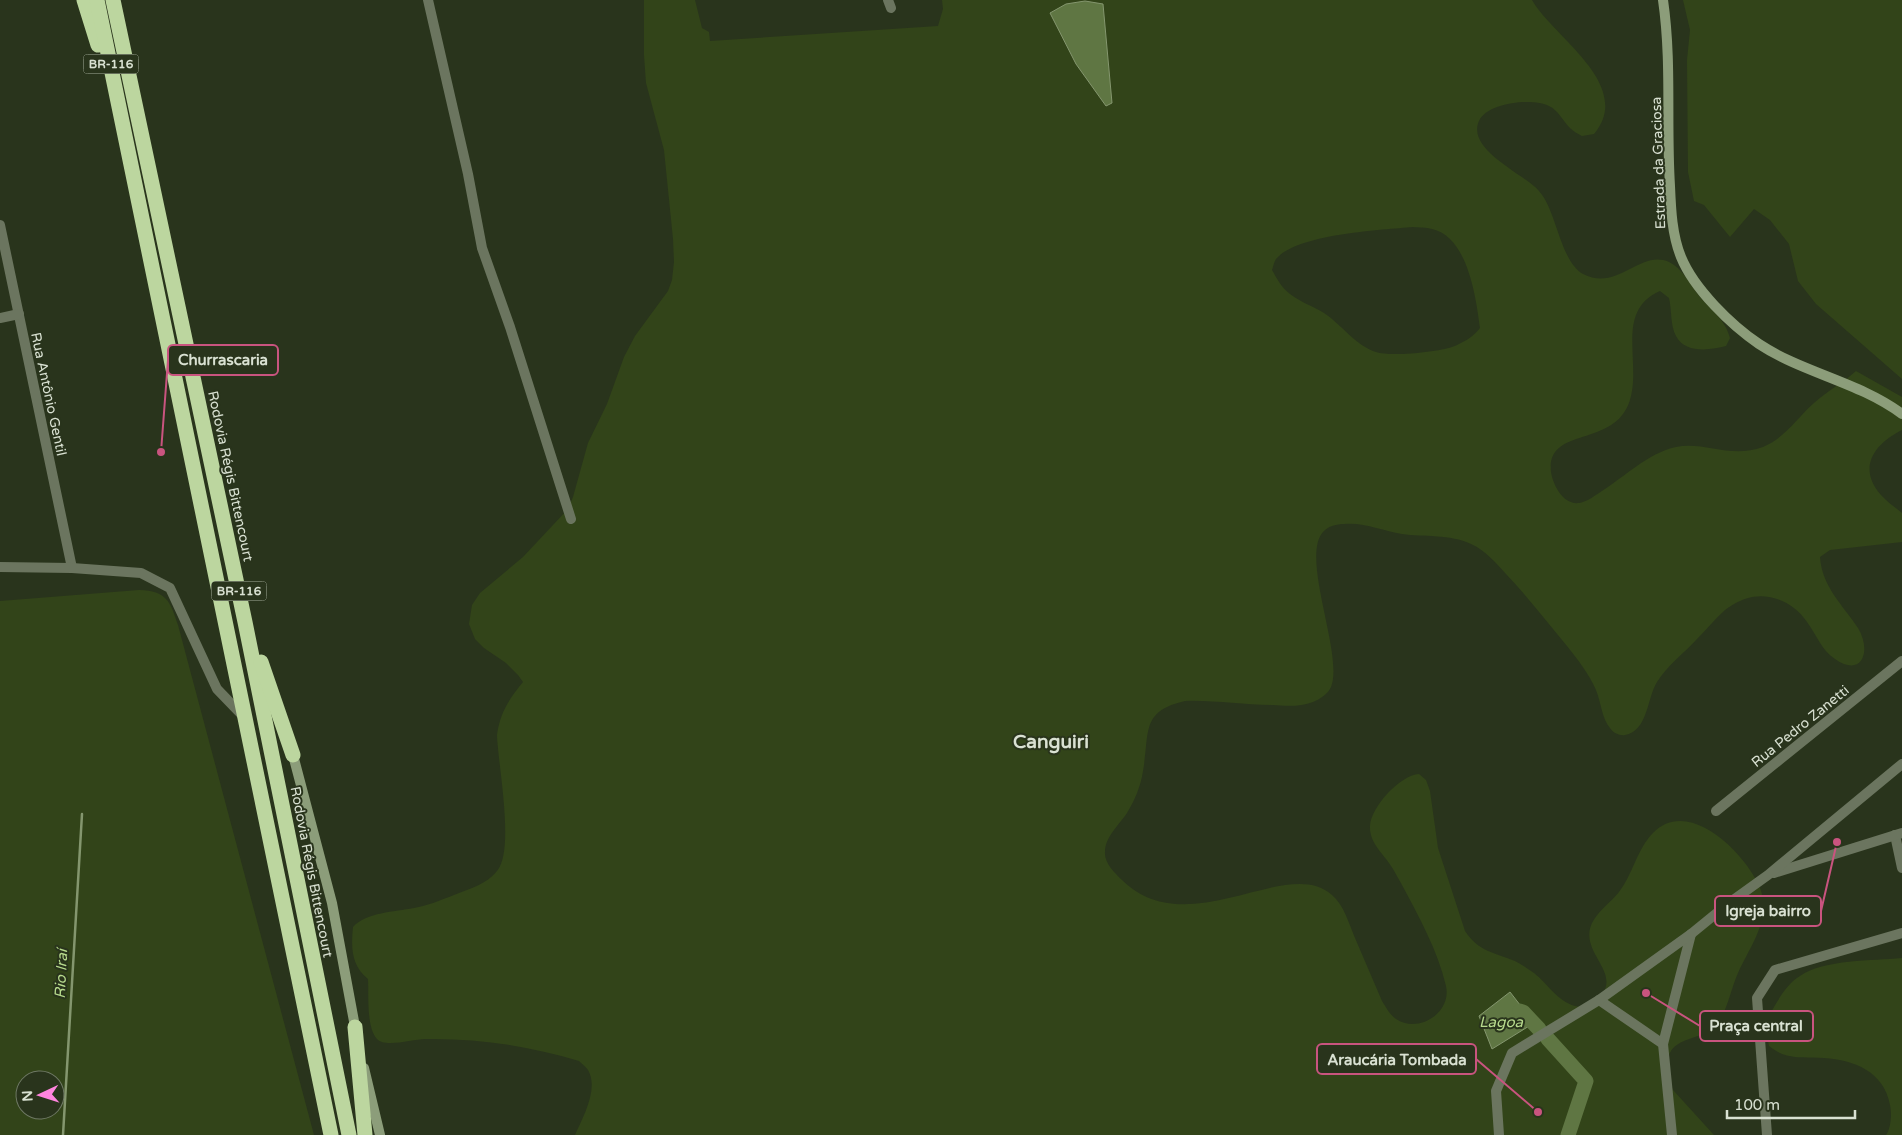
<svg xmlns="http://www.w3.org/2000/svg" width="1902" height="1135" font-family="'Varela Round',sans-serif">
<rect width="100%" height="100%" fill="#29341c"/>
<g fill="#324419" fill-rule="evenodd">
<path d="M644 0H695L702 28 709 32 710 41 938 26 943 9 942 0H1532C1553 37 1635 85 1594 134L1582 136C1578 134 1573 131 1570 128 1563 121 1558 110 1549 106 1533 98 1488 102 1479 121 1466 150 1525 174 1539 191 1557 211 1560 261 1583 274 1618 292 1640 249 1669 262 1682 268 1691 285 1699 296 1711 310 1725 319 1730 338L1726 346C1711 350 1685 354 1676 336 1670 325 1672 310 1669 298L1660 291C1616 310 1640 359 1631 396 1619 450 1546 424 1551 472 1553 485 1563 505 1579 503 1586 502 1593 497 1599 493 1623 478 1648 453 1676 447 1704 441 1730 459 1763 447 1785 438 1797 418 1814 403 1827 391 1843 383 1856 371L1902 397V430C1874 444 1857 468 1881 495 1887 502 1895 507 1902 513V542L1830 550 1820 557C1822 587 1843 605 1858 628 1872 651 1862 678 1835 659 1822 651 1816 634 1807 622 1795 604 1773 593 1752 597 1742 599 1733 604 1725 610 1715 619 1706 630 1697 639 1684 653 1667 666 1657 682 1647 698 1648 731 1625 735 1620 736 1613 733 1610 728 1602 719 1601 702 1596 690 1589 674 1578 660 1567 646 1547 622 1528 597 1506 574 1496 563 1485 550 1471 544 1450 534 1424 537 1402 534 1383 531 1364 522 1344 524 1337 524 1328 526 1323 532 1300 558 1344 655 1331 687 1328 694 1320 699 1313 702 1301 707 1285 706 1273 705 1243 705 1214 700 1185 701 1140 711 1150 733 1143 771 1141 785 1135 800 1127 813 1119 825 1105 837 1105 852 1104 863 1115 873 1122 880 1188 945 1287 854 1332 895 1344 905 1349 924 1355 938 1364 959 1373 980 1382 1001 1386 1007 1389 1014 1396 1019 1418 1034 1452 1013 1446 986 1438 951 1419 917 1402 885 1399 880 1396 874 1393 869 1385 855 1369 844 1370 826 1371 807 1400 775 1419 774L1426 780 1430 791 1438 848 1465 931C1479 952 1493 952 1515 961 1521 964 1528 969 1534 973 1548 984 1557 1001 1575 1006 1585 1009 1598 1003 1603 993 1618 970 1579 951 1592 923 1598 911 1611 902 1619 892 1633 874 1637 849 1653 833 1689 796 1746 854 1760 888 1772 919 1750 946 1738 973 1731 989 1728 1007 1719 1022 1706 1043 1667 1033 1668 1065 1669 1074 1669 1081 1673 1090L1714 1135H575C583 1117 599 1089 588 1070 586 1067 582 1064 579 1061 529 1046 477 1038 425 1039 413 1039 385 1048 377 1039 366 1027 369 995 368 979 351 965 351 947 353 927 367 912 394 912 414 908 427 906 441 900 454 895 469 889 487 884 497 871 515 850 498 765 497 735 500 713 509 699 523 682L518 675 506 663 484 648 475 639 469 624 472 605 480 593 523 557 568 509 573 497 588 443 607 404 624 357 635 336 668 291 672 280 674 262 673 239 664 150 646 83 644 55ZM1413 227C1419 228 1426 227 1432 229 1468 237 1476 298 1480 328 1473 337 1463 343 1452 347 1438 352 1390 357 1376 352 1356 346 1341 324 1324 313 1313 306 1300 302 1290 294 1282 288 1277 279 1272 270 1273 267 1274 262 1276 259 1297 234 1380 230 1413 227Z"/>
<path d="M1683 0H1902V379L1816 304 1798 281 1789 244 1770 220 1754 209 1730 237 1704 205 1694 201 1688 172 1687 60 1690 30Z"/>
<path d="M139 590C167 591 170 601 178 625L314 1135H0V601ZM25 1080H55V1110H25Z"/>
<path d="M1902 958V1135H1886C1891 1128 1892 1114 1890 1105 1884 1072 1855 1060 1824 1058 1810 1057 1795 1059 1782 1054 1777 1052 1773 1049 1769 1046 1765 1028 1767 1018 1777 1002 1783 992 1790 982 1800 976 1824 959 1873 961 1902 958Z"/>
</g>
<g fill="#5f7643" stroke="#84966e">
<path d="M1085 1 1103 4 1112 103 1106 106 1076 64 1050 13 1066 4Z"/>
<path d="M1510 992 1534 1023 1492 1049 1479 1016Z"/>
</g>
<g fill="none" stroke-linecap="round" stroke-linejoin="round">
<path stroke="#84966e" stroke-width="2.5" d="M63 1135 82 814"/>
<g stroke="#5f7643" stroke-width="15">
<path d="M1520 1011 1523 1012 1539 1029"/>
<path d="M1548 1039 1586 1081 1568 1135"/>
</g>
<g stroke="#6b755f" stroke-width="10">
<path d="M428 0 468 174 482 248 510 327 571 519"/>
<path d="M888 0 891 8"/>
<path d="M0 225 72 568"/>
<path d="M0 318 19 314"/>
<path d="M0 567 72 568 141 573 170 588 217 689 244 717"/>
<path d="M1716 811 1902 661"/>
<path d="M1895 835 1902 868"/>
<path d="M1774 873 1902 833"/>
<path d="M1599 1000 1663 1044 1672 1135"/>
<path d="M1663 1044 1691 934"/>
<path d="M1499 1135 1496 1091 1512 1053 1599 1000 1691 934 1729 903 1768 875 1902 764"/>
<path d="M1767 1135 1757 998 1775 970 1902 933"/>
</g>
<g stroke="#8c9d7a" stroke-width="10">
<path d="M1663 0C1672 62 1666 124 1670 186 1671 210 1672 235 1681 257 1694 289 1731 325 1759 344 1803 373 1859 382 1902 414"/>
<path d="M293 755 332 903 356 1032"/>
<path d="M364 1068 380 1135"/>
</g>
<g stroke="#bcd69f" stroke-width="15">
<path d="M84 0 98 45"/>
<path d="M97 0 331 1135"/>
<path d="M113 0 245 622 349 1135"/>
<path d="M261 662 293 755"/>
<path d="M355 1027 365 1135"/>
</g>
</g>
<g text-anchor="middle" stroke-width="4" stroke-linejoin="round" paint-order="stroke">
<g fill="#29341c" stroke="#a4ad9b" stroke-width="1">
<rect x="83.5" y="54.5" width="55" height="19" rx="4"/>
<rect x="211.5" y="581.5" width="55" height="19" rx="4"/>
</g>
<g font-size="12" font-weight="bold" fill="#d9e1d2">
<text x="111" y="68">BR-116</text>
<text x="239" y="595">BR-116</text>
</g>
<g font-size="14" fill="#d9e1d2" stroke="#29341c">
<text transform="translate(1658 163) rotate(-92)" y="5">Estrada da Graciosa</text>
<text transform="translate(49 394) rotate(78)" y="5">Rua Antônio Gentil</text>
<text transform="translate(231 476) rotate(78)" y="5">Rodovia Régis Bittencourt</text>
<text transform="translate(1800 726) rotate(-39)" y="5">Rua Pedro Zanetti</text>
<text transform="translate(312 872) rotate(79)" y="5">Rodovia Régis Bittencourt</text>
</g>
<g font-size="15" font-style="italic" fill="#b7da8d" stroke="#29341c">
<text transform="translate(61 974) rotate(-87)" y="5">Rio Iraí</text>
<text x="1501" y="1027">Lagoa</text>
</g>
<g font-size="19" font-weight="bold" fill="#d9e1d2" stroke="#29341c">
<text x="1051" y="748">Canguiri</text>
</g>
</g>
<path fill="none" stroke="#c9547f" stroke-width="2" d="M161 452L168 360M1837 842L1821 911M1646 993L1700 1026M1538 1112L1476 1059"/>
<g fill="#c9547f" stroke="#29341c" stroke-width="2">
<circle cx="161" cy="452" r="5"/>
<circle cx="1837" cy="842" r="5"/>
<circle cx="1646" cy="993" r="5"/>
<circle cx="1538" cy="1112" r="5"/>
</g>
<g fill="#29341c" stroke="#c9547f" stroke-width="2">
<rect x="168" y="345" width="110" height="30" rx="5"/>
<rect x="1715" y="896" width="106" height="30" rx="5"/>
<rect x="1700" y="1011" width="113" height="30" rx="5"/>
<rect x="1317" y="1044" width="159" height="30" rx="5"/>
</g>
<g font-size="15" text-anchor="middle" font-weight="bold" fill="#d9e1d2">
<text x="223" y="365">Churrascaria</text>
<text x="1768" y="916">Igreja bairro</text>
<text x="1756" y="1031">Praça central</text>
<text x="1397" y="1065">Araucária Tombada</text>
</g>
<g transform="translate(40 1095) rotate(266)"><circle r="24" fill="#29341c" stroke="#6f7965"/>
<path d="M0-4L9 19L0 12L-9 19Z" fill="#ff85de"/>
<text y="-8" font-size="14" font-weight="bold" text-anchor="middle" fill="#d9e1d2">N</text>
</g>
<path d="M1727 1110v8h128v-8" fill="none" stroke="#d9e1d2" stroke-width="2.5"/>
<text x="1734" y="1110" font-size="15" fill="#d9e1d2" stroke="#29341c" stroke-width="4" paint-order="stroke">100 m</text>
</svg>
